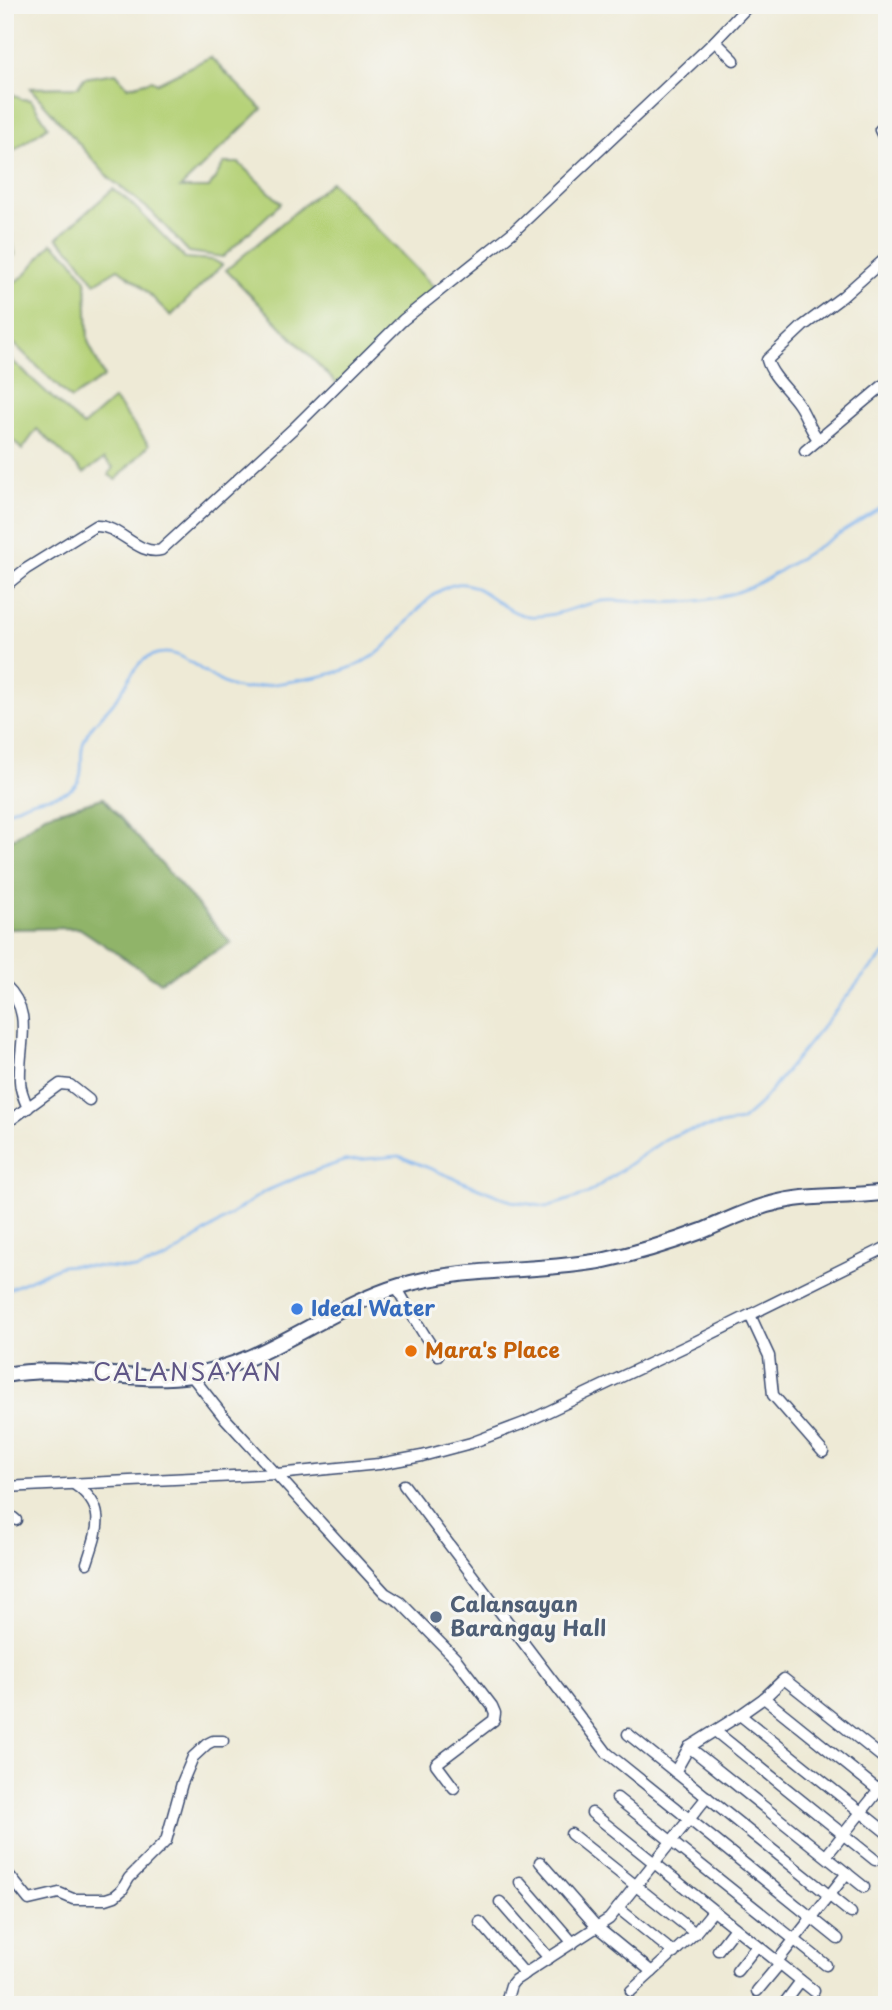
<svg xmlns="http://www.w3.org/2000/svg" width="892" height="2010" font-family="'Playpen Sans',sans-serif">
<rect width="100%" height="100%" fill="#f6f6f2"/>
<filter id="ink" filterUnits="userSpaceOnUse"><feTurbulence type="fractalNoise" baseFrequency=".0143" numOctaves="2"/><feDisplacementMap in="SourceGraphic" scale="14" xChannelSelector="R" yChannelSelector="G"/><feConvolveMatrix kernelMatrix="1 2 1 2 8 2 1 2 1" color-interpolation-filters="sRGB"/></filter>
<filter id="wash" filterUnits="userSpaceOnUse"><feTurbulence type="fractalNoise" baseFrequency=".00686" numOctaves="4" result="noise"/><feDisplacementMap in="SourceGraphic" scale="28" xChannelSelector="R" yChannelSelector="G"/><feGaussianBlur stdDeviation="1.57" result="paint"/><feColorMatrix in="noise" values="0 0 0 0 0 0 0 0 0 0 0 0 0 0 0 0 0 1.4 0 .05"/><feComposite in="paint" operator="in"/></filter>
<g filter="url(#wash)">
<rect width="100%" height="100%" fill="#eeead6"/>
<g fill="#b6d279" stroke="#68806c" stroke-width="2">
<path d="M210 57 262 109 180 188H209L224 163H239L281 203 223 257 189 252 152 212 109 178 30 88 78 87 84 78 116 73 128 87 152 80 157 83Z"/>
<path d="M5 89 21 99 31 100 48 126 5 157Z"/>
<path d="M331 182 437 290 341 388 226 270Z"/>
<path d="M113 189 130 202 185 258 213 260 222 265 171 316 140 285 118 269 95 283 74 254 57 238Z"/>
<path d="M5 195 15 255 5 261Z"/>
<path d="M52 243 71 259 86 280 88 341 104 377 71 399 5 335V288L24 276Z"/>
<path d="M5 354 83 426 114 399 149 445 116 480 109 475 113 467 104 459 84 473 37 429 22 450 5 431Z"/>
</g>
<path fill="#90b469" stroke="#567264" stroke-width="2" d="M103 798 231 943 160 982 79 928 5 929V837L13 839 45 815Z"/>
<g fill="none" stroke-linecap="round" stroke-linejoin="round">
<g stroke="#80b4ee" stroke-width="2.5">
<path d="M5 813C13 809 21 805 29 802 42 797 65 797 75 786 86 775 78 755 84 741 90 724 106 713 116 699 125 688 130 674 140 663 146 657 156 653 164 653 188 651 214 688 245 689 287 680 342 680 378 653 402 635 425 589 457 584 483 581 503 614 529 616 555 618 578 605 602 601 616 599 631 602 645 602 688 604 725 601 763 581L887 504"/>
<path d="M5 1291 61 1266 75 1265 136 1269 166 1259 264 1192 303 1175 344 1161 399 1156 511 1201 547 1207 587 1194 667 1138 683 1132 741 1121 758 1106 865 974 887 952"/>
</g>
</g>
</g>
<g filter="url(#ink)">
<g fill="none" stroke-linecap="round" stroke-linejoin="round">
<g stroke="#3b4b70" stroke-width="13">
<g id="minor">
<path d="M715 41 734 60"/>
<path d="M887 124 880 130 887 144"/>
<path d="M818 439C809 428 807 417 799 405 790 391 772 377 767 360L803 326 842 297 887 257"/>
<path d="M805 451 887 382"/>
<path d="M5 586 26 569 95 526C119 524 137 556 161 550L294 428 403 320 513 232 711 45 749 5"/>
<path d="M5 985C35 1013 18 1045 20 1081 20 1090 24 1099 28 1108"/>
<path d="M5 1124 60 1084 70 1085 89 1100"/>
<path d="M396 1287C410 1310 422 1334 438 1355"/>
<path d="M750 1315 769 1356 773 1395 823 1452"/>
<path d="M191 1375 224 1417 385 1593 400 1602 456 1659 492 1706 495 1713 494 1720 436 1764 454 1788"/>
<path d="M74 1484C108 1507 98 1529 87 1563"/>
<path d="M404 1485 607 1753 838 1939"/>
<path d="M5 1487 277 1474 379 1464 422 1456 471 1443 524 1423 699 1340 887 1247"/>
<path d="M5 1511 16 1520"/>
<path d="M764 1698 887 1797"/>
<path d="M740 1715 887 1833"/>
<path d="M715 1731 875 1860"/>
<path d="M628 1734 851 1913"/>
<path d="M689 1747 864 1887"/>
<path d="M675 1772 689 1747 740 1715 764 1698 784 1679 887 1761"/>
<path d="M617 1798 826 1965"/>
<path d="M592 1813 814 1991"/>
<path d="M571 1834 695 1933"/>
<path d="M826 1856 887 1780"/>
<path d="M540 1862 597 1927 652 1972"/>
<path d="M5 1870 29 1900 59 1893 73 1899H106L115 1896 122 1890 129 1878 166 1841 182 1783 193 1757 207 1744 213 1741H223"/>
<path d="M520 1882 573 1943"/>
<path d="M500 1902 549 1958"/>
<path d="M618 1908 674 1953"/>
<path d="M480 1922 525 1974"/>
<path d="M718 1950 735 1928"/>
<path d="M737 1971 757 1946"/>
<path d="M631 1991 695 1933 713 1911"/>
<path d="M757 1991 777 1967 779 1959 847 1873"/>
<path d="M505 2005 511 1985 515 1980 609 1919 707 1797"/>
<path d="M783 2005 801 1981"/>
</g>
</g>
<g stroke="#3b4b70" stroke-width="18">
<path id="highway" d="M5 1375C67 1363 129 1384 191 1375 263 1365 329 1307 400 1286 466 1266 538 1273 605 1260 638 1253 670 1243 702 1231 724 1222 747 1210 771 1204 808 1193 849 1198 887 1192"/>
</g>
<use href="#minor" stroke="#fff" stroke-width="10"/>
<use href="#highway" stroke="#fff" stroke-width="14"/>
</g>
</g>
<circle fill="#3f7fe0" stroke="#f6f6f2" stroke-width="2.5" cx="297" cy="1309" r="7"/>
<circle fill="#e8710a" stroke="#f6f6f2" stroke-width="2.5" cx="411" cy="1351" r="7"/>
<circle fill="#5c6f8a" stroke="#f6f6f2" stroke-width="2.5" cx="436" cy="1617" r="7"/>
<g text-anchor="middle" stroke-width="6" stroke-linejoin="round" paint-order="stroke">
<g font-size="21" font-weight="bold" fill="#366cbe" stroke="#f6f6f2" text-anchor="start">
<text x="311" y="1316">Ideal Water</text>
</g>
<g font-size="21" font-weight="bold" fill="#c56008" stroke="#f6f6f2" text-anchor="start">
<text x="425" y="1358">Mara's Place</text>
</g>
<g font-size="21" font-weight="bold" fill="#4e5e75" stroke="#f6f6f2" text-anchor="start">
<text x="450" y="1612">Calansayan<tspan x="450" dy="24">Barangay Hall</tspan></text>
</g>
<g font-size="24" letter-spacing="2" fill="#5f5686" stroke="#f6f6f2">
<text x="188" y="1381">CALANSAYAN</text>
</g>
</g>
<rect width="892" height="2010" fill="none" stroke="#f6f6f2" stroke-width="28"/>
</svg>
